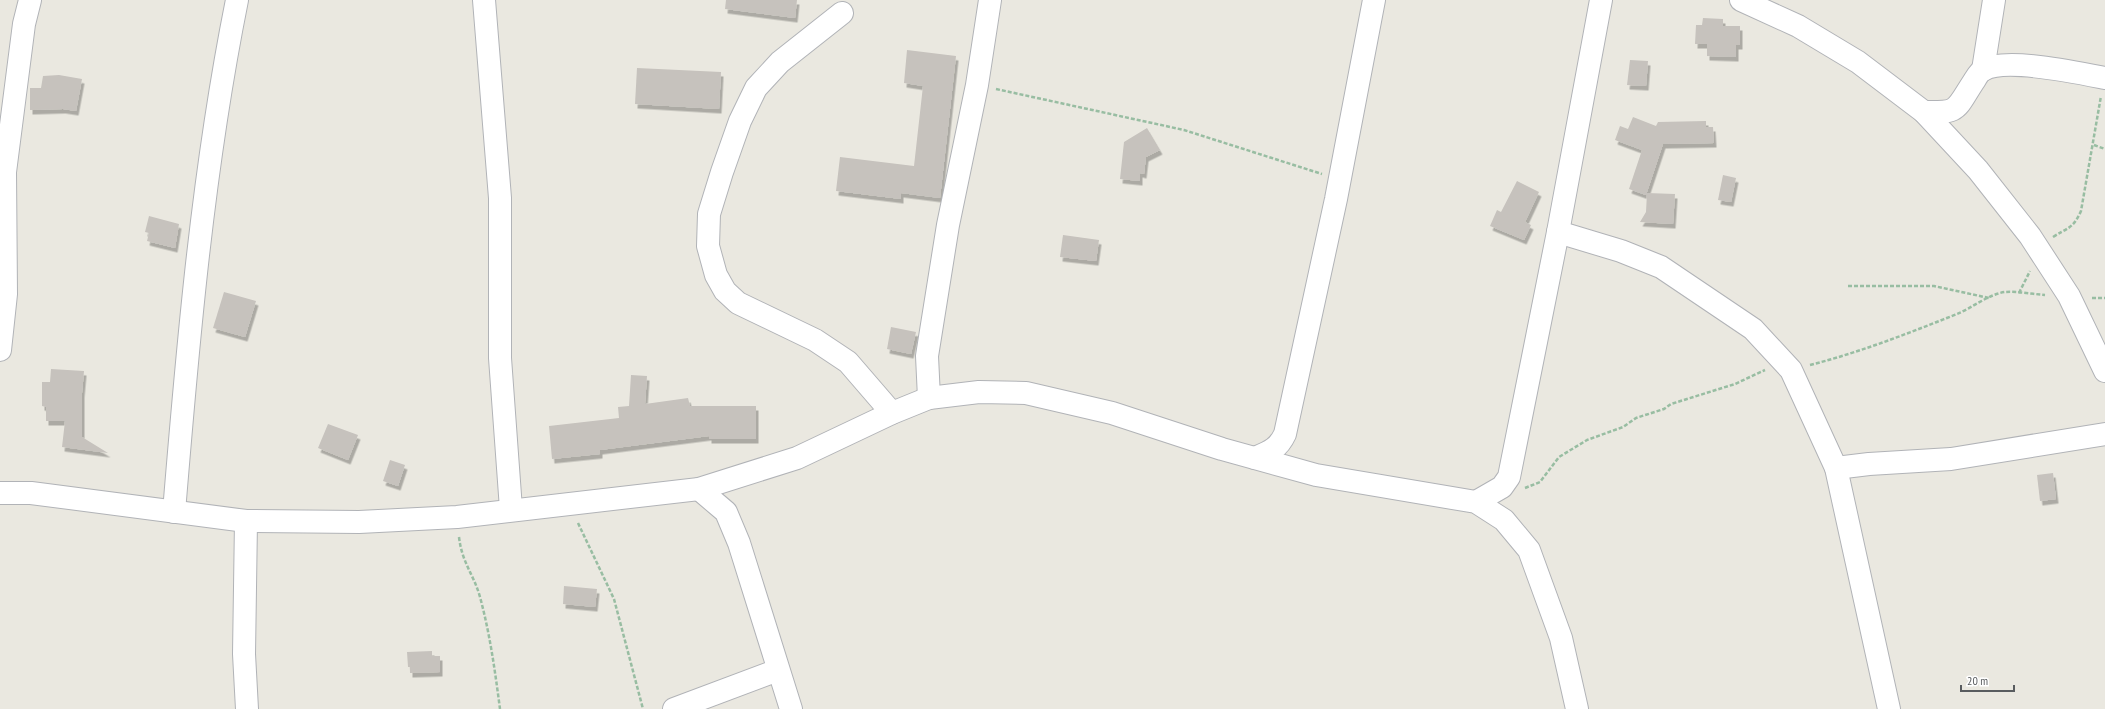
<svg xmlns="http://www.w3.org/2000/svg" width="2105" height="709" font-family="'PT Sans Narrow',sans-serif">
<defs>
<filter id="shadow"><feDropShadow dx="2.5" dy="4.5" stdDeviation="0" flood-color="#0004"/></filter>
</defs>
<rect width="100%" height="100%" fill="#eae8e0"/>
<g fill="#c6c2bd" filter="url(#shadow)">
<path d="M726 0H797L795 18 725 9Z"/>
<path d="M1703 18 1723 19V26H1740V45H1736V57L1707 56V44H1695L1696 25H1702Z"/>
<path d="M907 50 956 56 940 198 901 193V199L836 191 840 157 914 166 923 86 904 83Z"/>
<path d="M1630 60 1648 61 1646 86 1627 85Z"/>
<path d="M637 68 721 72 719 109 635 104Z"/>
<path d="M59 75 82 79 76 111 63 109 30 110V88H41L43 76Z"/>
<path d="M1633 117 1656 126 1658 122 1706 121V127H1713L1714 143 1663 144 1646 195 1629 189 1642 150 1615 140 1620 126 1628 129Z"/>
<path d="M1147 128 1160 150 1146 157 1144 174 1140 173V181L1120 179 1124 142Z"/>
<path d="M1723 175 1736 178 1731 202 1718 200Z"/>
<path d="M1517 181 1539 192 1525 222 1531 225 1524 240 1490 226 1497 210 1501 212Z"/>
<path d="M1647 193 1675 194 1673 224 1640 222 1646 212Z"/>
<path d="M149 216 179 224 175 248 147 241 149 233 145 232Z"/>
<path d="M1063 235 1099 240 1096 261 1060 257Z"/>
<path d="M224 292 256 301 245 337 213 328Z"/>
<path d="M891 327 916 332 911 354 887 349Z"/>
<path d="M51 369 84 371 82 393V437L108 453 62 447 65 421H46V407L42 406V382H50Z"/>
<path d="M631 375 647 376 645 404 688 398 690 406H756V439H709V436L600 450V454L552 459 549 426 619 418 618 407 629 406Z"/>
<path d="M328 424 358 435 348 460 318 448Z"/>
<path d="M390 460 405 465 398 486 383 481Z"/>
<path d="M2053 473 2056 499 2040 501 2037 475Z"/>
<path d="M564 586 597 589 595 607 563 604Z"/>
<path d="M432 651V656H440V672L410 673V667H408L407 652Z"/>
</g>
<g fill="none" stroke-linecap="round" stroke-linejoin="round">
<g stroke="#b1b3b7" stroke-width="24">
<g id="minor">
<path d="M484 0 500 198V358L511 509"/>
<path d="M1741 0 1798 26 1858 62 1924 112 1978 170 2030 236 2069 296 2105 371"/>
<path d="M842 13 780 62 756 88 740 121 722 172 709 214 708 246 716 275 725 291 738 303 815 340 848 362 892 413"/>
<path d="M1983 70 1994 0"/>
<path d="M1924 112C1960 113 1955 110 1974 81 1976 78 1979 72 1983 70 2005 57 2080 73 2105 78"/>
<path d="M1558 232 1621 251 1661 267 1753 329 1791 370 1836 468 1889 709"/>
<path d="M0 350 6 294 5 172 24 24 30 0"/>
<path d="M929 398 927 356 948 225 977 85 990 0"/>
<path d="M1255 458C1269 452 1278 449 1285 434L1336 199 1374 0"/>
<path d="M1836 468 1869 464 1951 459 2105 434"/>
<path d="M699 489 726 512 739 543 791 709"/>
<path d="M0 493H31L246 521 359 522 457 517 699 489 797 458 892 413 929 398 979 392 1026 393 1112 413 1222 449 1316 475 1476 502 1504 520 1529 550 1561 638 1577 709"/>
<path d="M1476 502 1502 487 1509 477 1558 232 1601 0"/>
<path d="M174 512C188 341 203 169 237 0"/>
<path d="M246 521 244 654 247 709"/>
<path d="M674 709 778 670"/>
</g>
</g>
<g stroke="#98bda2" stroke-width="2.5" stroke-dasharray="4 2" stroke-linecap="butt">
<path d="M996 89 1184 130 1322 174"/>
<path d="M2094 145 2105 149"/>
<path d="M2053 237C2067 228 2073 229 2081 211L2101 96"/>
<path d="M1848 286H1934L1989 298"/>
<path d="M2019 293 2030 271"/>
<path d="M2092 298H2105"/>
<path d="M1810 365C1861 352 1909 333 1957 314 1972 308 1989 294 2005 292 2017 291 2032 294 2045 295"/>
<path d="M1525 488 1540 482 1559 457 1587 440 1623 427 1636 418 1664 409 1671 404 1735 384 1765 370"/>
<path d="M578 523 614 599 643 709"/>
<path d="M459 537C462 563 474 575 480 597 490 634 495 671 500 709"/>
</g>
<use href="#minor" stroke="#fff" stroke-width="22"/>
</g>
<path d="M1961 685v6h53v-6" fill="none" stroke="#595c5f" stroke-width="2"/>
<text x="1967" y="685" font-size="12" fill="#595c5f" stroke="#ffffff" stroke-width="3" paint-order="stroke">20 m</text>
</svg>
